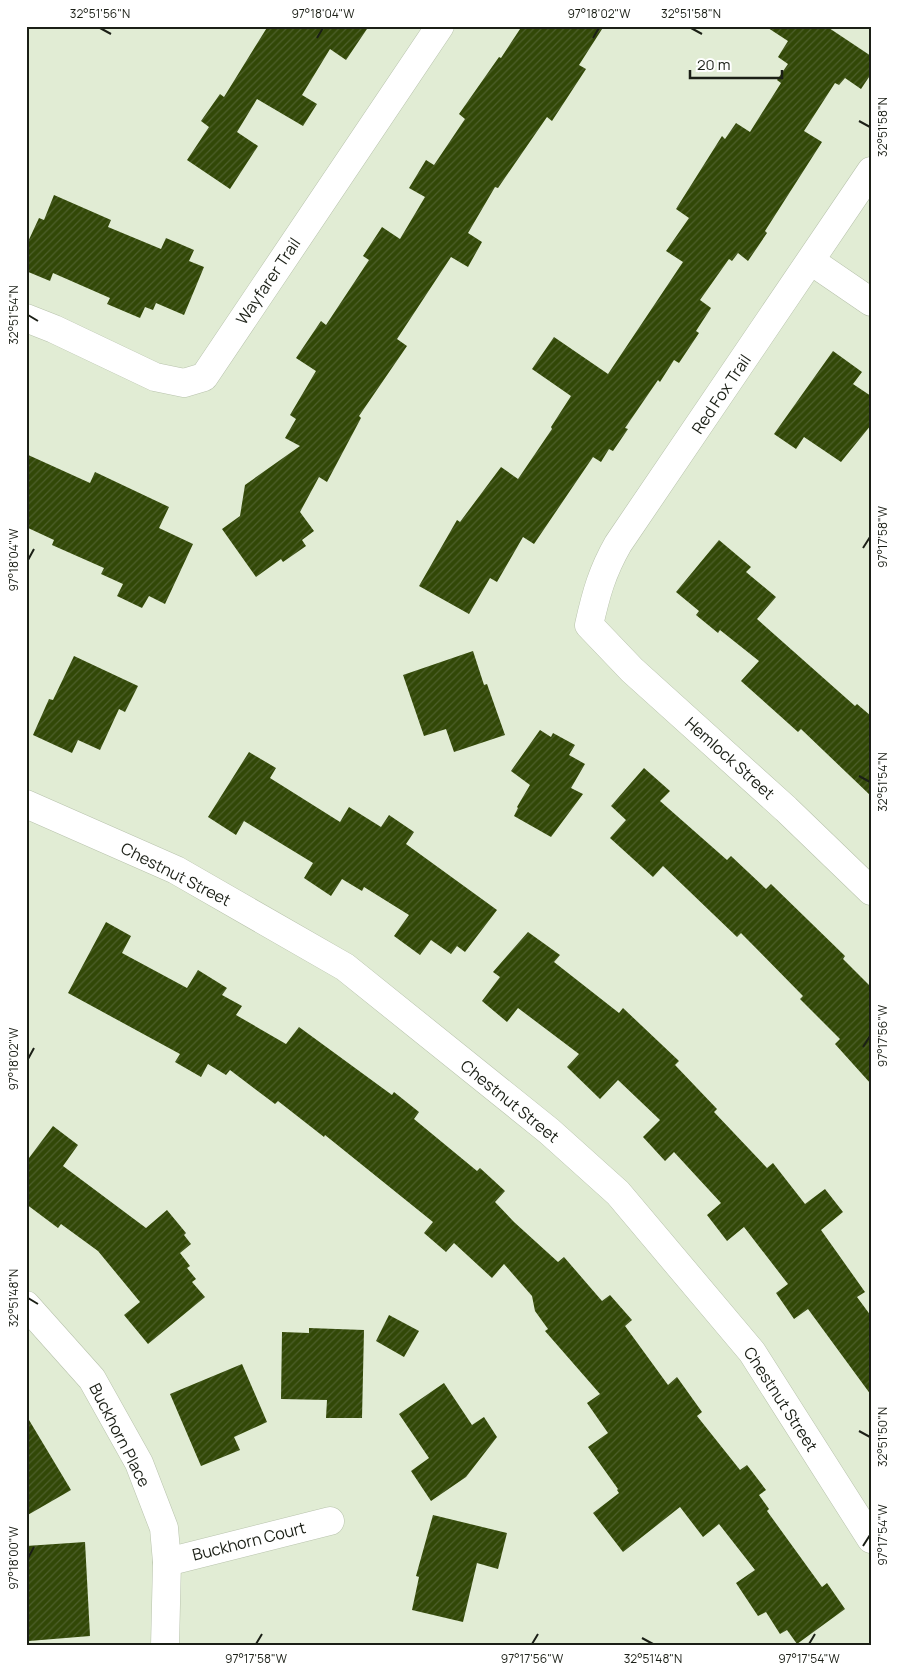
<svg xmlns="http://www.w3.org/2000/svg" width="897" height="1672" font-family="Manrope,sans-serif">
<defs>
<pattern id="building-hatch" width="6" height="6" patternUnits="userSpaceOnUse" patternTransform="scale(1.25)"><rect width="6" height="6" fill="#324807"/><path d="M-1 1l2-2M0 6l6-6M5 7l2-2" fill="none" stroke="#4d5f2b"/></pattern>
</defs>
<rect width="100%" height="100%" fill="#e1ecd4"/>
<g fill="url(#building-hatch)">
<path d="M268 26H369L346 60 330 49 302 95 317 104 303 126 257 99 237 132 258 146 230 189 187 160 209 127 201 121 220 94 224 97Z"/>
<path d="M522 26H604L579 65 586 69 552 121 547 117 498 188 495 187 468 233 482 242 468 267 451 257 397 339 407 346 359 416 361 418 327 482 319 477 300 512 314 531 302 540 306 546 283 562 281 559 256 577 222 529 240 516 245 485 300 446 285 438 296 419 290 415 316 371 296 358 321 321 326 325 369 260 363 256 382 227 400 239 425 197 409 188 426 160 434 165 465 119 459 114 499 57 501 58Z"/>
<path d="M765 26H826L871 56V74L861 89 845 78 839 85 835 83 804 131 822 142 765 231 767 233 748 261 738 253 732 261 729 259 700 300 711 308 696 331 699 333 679 363 674 360 660 382 658 380 625 428 628 429 613 451 609 449 601 462 593 457 534 544 523 537 497 582 490 578 469 614 419 586 457 520 460 522 501 467 518 479 552 429 551 427 571 396 532 369 554 337 608 374 683 262 666 251 689 218 676 209 722 136 725 139 736 123 750 132 781 83 777 80 788 64 778 57 788 41Z"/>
<path d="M54 195 111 220 108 227 161 249 166 238 194 250 189 261 204 267 184 315 156 303 153 310 145 307 140 318 107 304 110 298 53 273 50 281 26 271V246L39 218 44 220Z"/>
<path d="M833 351 862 372 853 384 871 396V425L841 462 804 437 796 449 774 434Z"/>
<path d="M26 454 90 483 95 472 169 507 159 528 193 544 165 604 149 596 142 608 117 596 123 584 101 574 104 568 52 545 54 540 26 527Z"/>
<path d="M719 540 751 567 746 572 776 597 757 619 855 706 857 704 871 716V796L801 729 798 732 741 681 759 661 720 630 718 633 696 615 699 611 676 592Z"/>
<path d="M473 651 484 685 487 684 505 735 454 752 446 729 424 736 403 675Z"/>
<path d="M74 656 138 686 125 712 119 709 100 750 78 740 72 753 33 735 49 699 53 700Z"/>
<path d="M540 730 551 737 553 733 575 745 569 755 585 764 571 788 583 794 551 837 514 816 518 808 517 807 530 785 511 771Z"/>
<path d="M249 752 276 768 270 778 340 822 349 807 381 827 389 815 414 832 406 844 497 910 465 952 457 946 451 954 431 940 420 955 394 936 409 915 364 887 362 891 342 879 331 896 304 878 313 863 244 821 236 835 208 817Z"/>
<path d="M644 768 670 791 660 801 727 860 731 856 766 889 771 884 845 956 843 959 871 987V1084L835 1044 840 1039 800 999 803 996 741 933 737 937 663 866 653 877 610 838 626 820 611 806Z"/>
<path d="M106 922 131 936 122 953 187 988 198 970 227 988 222 995 242 1006 236 1015 286 1044 299 1027 392 1095 394 1092 419 1112 414 1119 477 1171 480 1168 505 1191 495 1202 514 1222 558 1262 564 1257 602 1301 610 1295 632 1320 625 1326 668 1385 677 1377 702 1412 697 1416 740 1470 747 1465 766 1490 759 1495 769 1509 767 1511 822 1587 827 1583 845 1609 797 1644 787 1630 780 1634 766 1612 758 1616 736 1583 755 1570 719 1524 703 1537 680 1507 623 1552 593 1513 619 1493 617 1490 618 1489 588 1447 608 1433 587 1403 600 1394 545 1331 548 1329 535 1311 532 1296 504 1264 492 1278 454 1243 446 1252 424 1233 433 1222 325 1135 324 1137 278 1101 275 1104 230 1070 226 1075 208 1064 201 1077 175 1062 180 1054 68 993Z"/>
<path d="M528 932 560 955 554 962 619 1013 623 1008 679 1061 675 1065 717 1109 714 1112 767 1168 773 1163 805 1204 825 1189 843 1212 821 1230 865 1292 857 1297 871 1316V1395L808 1309 794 1319 776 1293 788 1284 744 1227 727 1241 707 1215 721 1203 674 1152 665 1161 643 1137 660 1120 618 1080 600 1099 567 1067 579 1054 518 1008 507 1022 482 1001 500 977 493 972Z"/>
<path d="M53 1126 78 1145 63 1166 146 1228 167 1210 186 1233 184 1235 191 1244 180 1253 190 1266 187 1268 196 1279 192 1282 205 1297 148 1344 124 1315 140 1302 98 1251 61 1224 58 1228 26 1204V1162Z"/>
<path d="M389 1315 419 1331 404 1357 376 1341Z"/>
<path d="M309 1328 364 1330 362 1418H326L327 1400 281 1399 282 1332 309 1333Z"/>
<path d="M242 1364 267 1422 234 1437 240 1450 201 1466 170 1394Z"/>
<path d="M444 1383 472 1425 484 1417 497 1437 466 1477 431 1501 411 1471 429 1458 399 1414Z"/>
<path d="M26 1415 71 1490 26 1516Z"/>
<path d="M433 1515 507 1533 498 1569 477 1563 463 1622 412 1610 419 1577 416 1576Z"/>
<path d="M85 1542 90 1636 29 1641 26 1607V1546Z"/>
</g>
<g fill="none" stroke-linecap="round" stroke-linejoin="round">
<g stroke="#b8c3ac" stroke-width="29">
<g id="street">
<path d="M871 171 618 544C602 572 596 594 589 625L632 670 786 809 871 891"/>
<path d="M811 261 871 302"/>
<path d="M26 318 54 329 155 377 184 383 204 377 440 26"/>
<path d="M26 804 176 870 345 967 549 1131 618 1193 752 1352 871 1539"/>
<path d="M26 1305 92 1379 139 1463 164 1528 167 1562 165 1646"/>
<path d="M167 1562 330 1521"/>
</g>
</g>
<use href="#street" stroke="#fff" stroke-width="28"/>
</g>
<path fill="none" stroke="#1b1f16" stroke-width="2" d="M100 28 111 34M691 28 702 34M317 38 323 28M593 38 599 28M859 121 870 127M28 315 38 321M863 548 870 537M28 560 34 549M859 776 870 782M863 1047 870 1036M28 1059 34 1048M28 1298 38 1304M859 1431 870 1437M863 1546 870 1535M28 1558 34 1547M642 1638 653 1644M256 1644 262 1634M532 1644 538 1634M809 1644 815 1634"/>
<g text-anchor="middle" stroke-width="5" stroke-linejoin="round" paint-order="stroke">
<g font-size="16" fill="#1b1f16" stroke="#fff">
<text transform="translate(268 281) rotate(-56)" y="6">Wayfarer Trail</text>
<text transform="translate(721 394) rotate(-56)" y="6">Red Fox Trail</text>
<text transform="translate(730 758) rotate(42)" y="6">Hemlock Street</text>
<text transform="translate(176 874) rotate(27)" y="6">Chestnut Street</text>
<text transform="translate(510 1101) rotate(39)" y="6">Chestnut Street</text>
<text transform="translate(781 1399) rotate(57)" y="6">Chestnut Street</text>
<text transform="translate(120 1435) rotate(63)" y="6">Buckhorn Place</text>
<text transform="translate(249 1541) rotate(-14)" y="6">Buckhorn Court</text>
</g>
</g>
<rect width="897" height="1672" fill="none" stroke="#ffffff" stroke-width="55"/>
<path d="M690 70v8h92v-8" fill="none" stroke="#1b1f16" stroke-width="2.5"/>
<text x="697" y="70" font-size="15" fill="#1b1f16" stroke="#ffffff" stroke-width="4" paint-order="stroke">20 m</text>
<rect x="28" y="28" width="842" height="1616" fill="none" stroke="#1b1f16" stroke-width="2"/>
<g font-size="12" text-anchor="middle" fill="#1b1f16">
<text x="100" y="18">32°51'56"N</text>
<text x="323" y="18">97°18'04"W</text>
<text x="599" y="18">97°18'02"W</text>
<text x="691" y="18">32°51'58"N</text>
<text transform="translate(883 127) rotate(-90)" y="4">32°51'58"N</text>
<text transform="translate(14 315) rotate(-90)" y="4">32°51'54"N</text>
<text transform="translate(883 537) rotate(-90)" y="4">97°17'58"W</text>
<text transform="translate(14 560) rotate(-90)" y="4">97°18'04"W</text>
<text transform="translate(883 782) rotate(-90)" y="4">32°51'54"N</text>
<text transform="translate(883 1036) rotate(-90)" y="4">97°17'56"W</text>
<text transform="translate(14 1059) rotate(-90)" y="4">97°18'02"W</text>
<text transform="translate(14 1298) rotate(-90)" y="4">32°51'48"N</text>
<text transform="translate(883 1437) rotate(-90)" y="4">32°51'50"N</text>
<text transform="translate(883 1535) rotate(-90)" y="4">97°17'54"W</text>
<text transform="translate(14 1558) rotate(-90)" y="4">97°18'00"W</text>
<text x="256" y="1663">97°17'58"W</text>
<text x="532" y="1663">97°17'56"W</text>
<text x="653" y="1663">32°51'48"N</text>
<text x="809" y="1663">97°17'54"W</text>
</g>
</svg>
